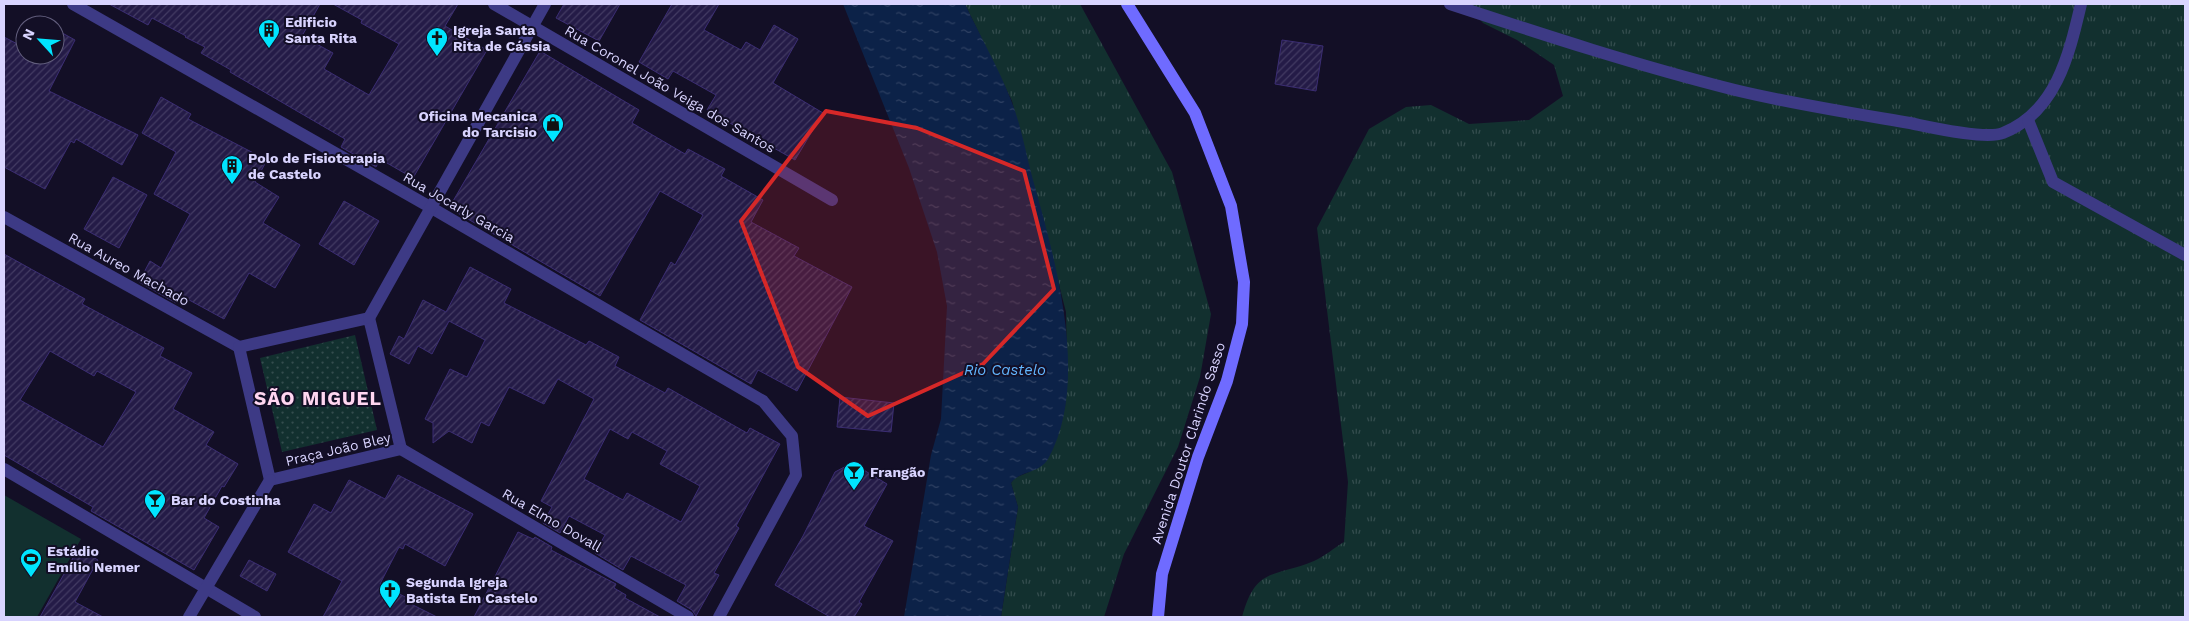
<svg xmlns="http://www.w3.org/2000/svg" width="2189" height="621" font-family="'Work Sans',sans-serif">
<defs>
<pattern id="grass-tufts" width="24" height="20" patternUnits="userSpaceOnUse" patternTransform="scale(1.25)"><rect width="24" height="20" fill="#12302f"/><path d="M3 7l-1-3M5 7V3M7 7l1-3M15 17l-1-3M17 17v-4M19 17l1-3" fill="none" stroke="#344d4e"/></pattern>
<pattern id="park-dots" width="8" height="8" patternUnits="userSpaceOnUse" patternTransform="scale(1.25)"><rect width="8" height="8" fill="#12302f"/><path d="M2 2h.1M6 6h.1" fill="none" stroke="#344d4e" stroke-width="1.8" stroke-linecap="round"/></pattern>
<pattern id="water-ripples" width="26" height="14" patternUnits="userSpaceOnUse" patternTransform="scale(1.25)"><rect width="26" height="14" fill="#0c2248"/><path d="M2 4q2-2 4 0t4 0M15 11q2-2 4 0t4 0" fill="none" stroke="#2f4163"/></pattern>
<pattern id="building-hatch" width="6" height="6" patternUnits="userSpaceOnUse" patternTransform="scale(1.25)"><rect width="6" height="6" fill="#241b47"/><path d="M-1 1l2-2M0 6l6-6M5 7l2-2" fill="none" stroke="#433b63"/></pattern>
</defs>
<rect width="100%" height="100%" fill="#130f26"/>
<g fill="url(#grass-tufts)">
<path d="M965 4H1080L1172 172 1211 314 1200 377 1178 447 1124 554 1104 617H1001L1018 507 1011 483 1015 478 1029 472 1065 408 1067 363 1066 312 1012 101Z"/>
<path d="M1466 4H2185V617H1242C1256 566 1273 578 1314 561 1325 556 1334 548 1344 542L1348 482 1317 228 1369 129 1406 107 1431 105 1469 124 1529 120 1563 96 1554 65 1517 40 1483 23Z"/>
</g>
<path fill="url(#park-dots)" d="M355 335 377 430 282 452 260 358Z"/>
<path fill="#12302f" d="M4 495 81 539 37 617H4Z"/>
<path fill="url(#water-ripples)" d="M843 4H965C980 36 998 67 1011 100 1021 125 1026 154 1033 180 1055 259 1091 382 1048 459 1039 474 1021 470 1011 483L1018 507 1001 617H904L931 455 941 419 947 306 937 252 909 168Z"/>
<g fill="url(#building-hatch)" stroke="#3b2d73" fill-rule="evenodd">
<path d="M109 4H320L302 36 333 53 324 69 369 95 399 44 361 23 362 20 333 4H458L445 26 487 50 413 178 380 159 376 167 341 147 345 139 230 72 231 70 201 53 205 47 185 37 186 36 152 18 148 25Z"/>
<path d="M564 4H620L599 41 556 18Z"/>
<path d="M672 4H719L704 30 741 50 746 42 760 50 774 25 798 39 773 83 823 113 795 160 707 110 716 95 673 71 668 79 639 62Z"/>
<path d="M55 29 75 40 49 91 138 135 122 165 76 139 74 143 71 141 45 189 4 167V37L25 48V55H55Z"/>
<path d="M1282 40 1323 46 1316 91 1275 84Z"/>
<path d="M540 51 639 110 632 123 685 154 688 149 725 169 721 176 763 200 751 222 799 248 794 256 852 287 797 391 758 370 751 384 640 320 671 262 675 265 703 215 660 191 600 296 449 208Z"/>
<path d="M161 97 191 114 188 119 267 160 255 182 279 197 263 223 300 245 275 288 249 273 224 319 180 295 176 303 139 282 150 261 161 268 190 214 154 194 176 152 142 133Z"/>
<path d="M113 177 147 195 119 248 84 229Z"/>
<path d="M344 201 379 221 354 265 319 244Z"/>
<path d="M4 254 85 299 82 304 164 348 160 356 192 373 173 409 214 432 206 445 238 464 224 487 222 486 204 518 219 527 194 570 91 511 93 507 4 455ZM50 351 94 376 97 371 136 392 103 447 20 400Z"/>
<path d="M470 267 511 289 504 303 586 345 589 341 619 357 615 366 665 393 668 388 747 433 750 428 780 444 736 526 739 528 714 573 719 575 696 616 692 610 677 601 686 585 631 556 623 570 595 553 605 535 569 516 560 533 543 523 552 507 541 501 594 399 558 379 544 404 509 387 489 426 481 422 472 443 449 431 433 443V423L425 419 450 369 467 377 485 340 449 321 432 354 418 346 409 364 390 354 399 336 404 339 423 300 446 312ZM610 429 628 439 632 432 667 451 660 464 700 486 681 522 627 493 623 500 584 479Z"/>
<path d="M840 397 894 403 891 432 837 427Z"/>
<path d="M852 463 887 484 864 526 893 541 859 602 862 604 854 617H830L775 585 803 536 835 472Z"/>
<path d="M398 475 473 514 445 566 405 544 403 549 399 547 380 584 413 601 411 604 437 617H323L342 581 288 552 314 504 331 513 349 480 385 499Z"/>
<path d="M518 532 533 539 535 537 552 547 551 550 616 584 614 588 626 595 625 598 660 617H474Z"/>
<path d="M78 549 98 560 75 602 103 617H40Z"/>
<path d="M249 560 276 574 267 591 240 576Z"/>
</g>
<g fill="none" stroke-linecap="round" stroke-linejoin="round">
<g stroke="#3d3a85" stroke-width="12">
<path d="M73 4 430 207 763 401 792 436 796 475 719 617"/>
<path d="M494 4 832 200"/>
<path d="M1450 4C1544 35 1639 66 1735 90 1793 104 1851 113 1910 123 1930 127 1985 140 2003 133 2056 112 2069 55 2081 4"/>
<path d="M2028 120 2053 182 2185 255"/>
<path d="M4 217 239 347"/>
<path d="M369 318 401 449 270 480 239 347Z"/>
<path d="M369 318 545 4"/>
<path d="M401 449 688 617"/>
<path d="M4 469 255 617"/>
<path d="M189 617 270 480"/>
</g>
<path stroke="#6f6bff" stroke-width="12" d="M1127 4 1195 113 1231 206 1244 282 1242 324 1227 381 1198 457 1162 574 1158 617"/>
</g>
<path fill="#d62828" fill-opacity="0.2" stroke="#d62828" stroke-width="4" stroke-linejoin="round" d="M826 111 917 128 1024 171 1054 289 983 364 868 416 798 367 741 221Z"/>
<defs>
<g id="building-pin" transform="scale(1.125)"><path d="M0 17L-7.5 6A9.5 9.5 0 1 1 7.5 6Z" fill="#00e5ff" stroke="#130f26"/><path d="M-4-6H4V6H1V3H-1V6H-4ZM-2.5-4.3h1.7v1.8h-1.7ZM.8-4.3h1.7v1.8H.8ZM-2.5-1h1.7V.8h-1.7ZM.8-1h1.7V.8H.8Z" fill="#111"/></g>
<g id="church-pin" transform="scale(1.125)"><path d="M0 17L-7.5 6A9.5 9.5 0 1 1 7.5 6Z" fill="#00e5ff" stroke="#130f26"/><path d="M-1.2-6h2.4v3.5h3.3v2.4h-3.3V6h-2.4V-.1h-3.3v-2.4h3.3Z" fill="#111"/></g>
<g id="shop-pin" transform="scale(1.125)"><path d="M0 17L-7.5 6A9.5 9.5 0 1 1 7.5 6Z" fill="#00e5ff" stroke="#130f26"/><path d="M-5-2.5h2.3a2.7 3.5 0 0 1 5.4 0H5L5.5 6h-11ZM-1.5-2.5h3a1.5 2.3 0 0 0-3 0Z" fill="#111"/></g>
<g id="bar-pin" transform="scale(1.125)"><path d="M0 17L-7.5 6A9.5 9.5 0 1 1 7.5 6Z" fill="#00e5ff" stroke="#130f26"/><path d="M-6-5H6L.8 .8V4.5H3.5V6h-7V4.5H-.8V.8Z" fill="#111"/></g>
<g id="stadium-pin" transform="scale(1.125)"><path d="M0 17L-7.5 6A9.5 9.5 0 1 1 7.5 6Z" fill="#00e5ff" stroke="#130f26"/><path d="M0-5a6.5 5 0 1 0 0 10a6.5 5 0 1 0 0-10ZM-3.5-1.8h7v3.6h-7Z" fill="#111"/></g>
</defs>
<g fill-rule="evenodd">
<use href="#building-pin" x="269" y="30"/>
<use href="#church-pin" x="437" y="38"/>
<use href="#shop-pin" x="553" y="124"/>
<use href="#building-pin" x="232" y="166"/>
<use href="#bar-pin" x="854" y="472"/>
<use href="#bar-pin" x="155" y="500"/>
<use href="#stadium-pin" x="31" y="559"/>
<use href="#church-pin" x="390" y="590"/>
</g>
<g text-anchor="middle" stroke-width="4" stroke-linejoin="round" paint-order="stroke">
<g font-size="14" font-weight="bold" fill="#d9d4ff" stroke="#130f26" text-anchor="start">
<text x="285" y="27">Edificio<tspan x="285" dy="16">Santa Rita</tspan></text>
<text x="453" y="35">Igreja Santa<tspan x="453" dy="16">Rita de Cássia</tspan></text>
<text x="537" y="121" text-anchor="end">Oficina Mecanica<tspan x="537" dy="16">do Tarcisio</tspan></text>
<text x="248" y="163">Polo de Fisioterapia<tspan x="248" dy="16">de Castelo</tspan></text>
<text x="870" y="477">Frangão</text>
<text x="171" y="505">Bar do Costinha</text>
<text x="47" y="556">Estádio<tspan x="47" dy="16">Emílio Nemer</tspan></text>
<text x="406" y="587">Segunda Igreja<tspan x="406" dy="16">Batista Em Castelo</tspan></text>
</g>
<g font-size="14" fill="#d9d4ff" stroke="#130f26">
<text transform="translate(670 89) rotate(30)" y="5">Rua Coronel João Veiga dos Santos</text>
<text transform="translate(459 207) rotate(30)" y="5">Rua Jocarly Garcia</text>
<text transform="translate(129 269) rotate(29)" y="5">Rua Aureo Machado</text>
<text transform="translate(1188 443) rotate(-72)" y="5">Avenida Doutor Clarindo Sasso</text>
<text transform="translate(338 449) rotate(-13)" y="5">Praça João Bley</text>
<text transform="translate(552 520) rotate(30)" y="5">Rua Elmo Dovall</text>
</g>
<g font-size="15" font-style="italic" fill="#62b6ff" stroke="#130f26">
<text x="1005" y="375">Rio Castelo</text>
</g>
<g font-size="19" font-weight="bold" letter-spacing="1" fill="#ffd6f0" stroke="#130f26">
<text x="318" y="405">SÃO MIGUEL</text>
</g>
</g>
<rect width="2189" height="621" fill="none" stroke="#d9d4ff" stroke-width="10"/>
<g transform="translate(40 40) rotate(296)"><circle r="24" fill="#130f26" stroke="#625e7d"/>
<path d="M0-4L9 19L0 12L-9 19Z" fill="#00e5ff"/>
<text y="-8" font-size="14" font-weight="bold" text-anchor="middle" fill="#d9d4ff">N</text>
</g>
</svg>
